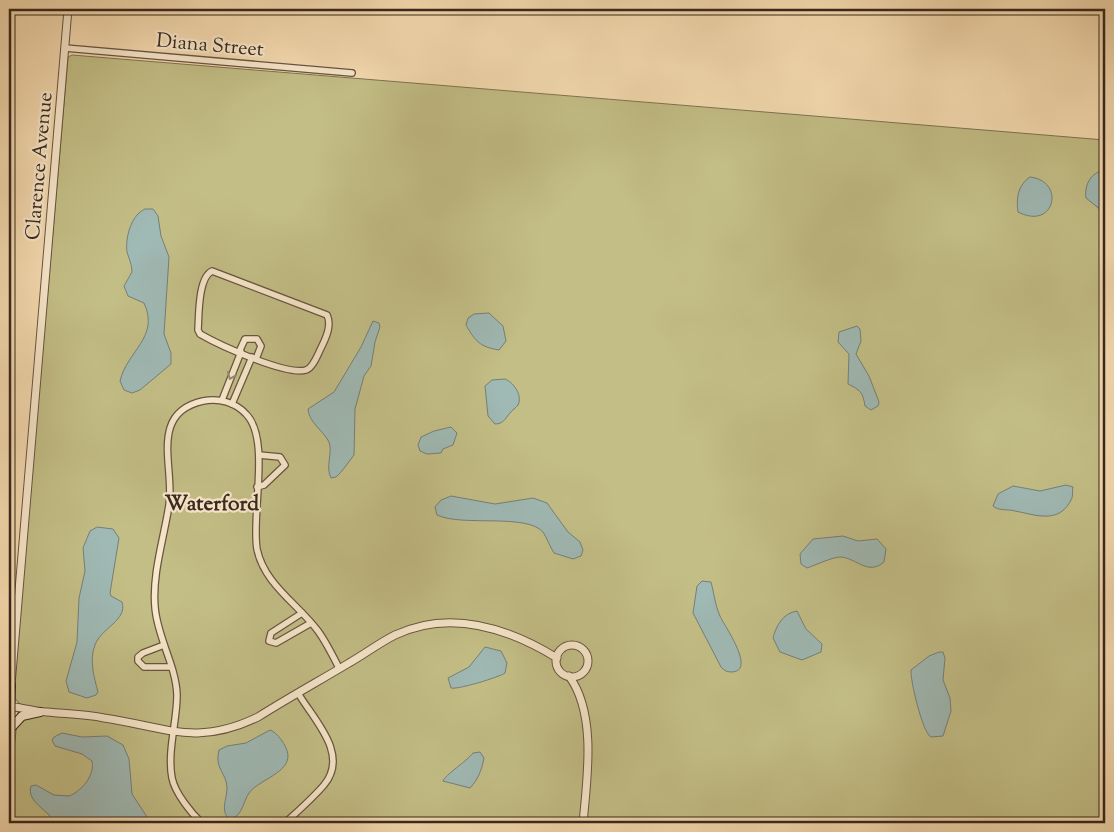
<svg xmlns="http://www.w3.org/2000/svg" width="1114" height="832" font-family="'Sorts Mill Goudy',serif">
<rect width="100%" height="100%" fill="#f5dbb0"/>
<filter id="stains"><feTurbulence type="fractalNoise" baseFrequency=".004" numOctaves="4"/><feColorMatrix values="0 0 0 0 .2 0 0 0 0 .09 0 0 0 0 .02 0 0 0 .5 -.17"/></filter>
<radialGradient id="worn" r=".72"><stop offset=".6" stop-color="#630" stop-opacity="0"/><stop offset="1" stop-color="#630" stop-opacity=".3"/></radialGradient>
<path fill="#c3be86" stroke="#7e7352" d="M72 55 1105 140V170L1099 171 1096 206 1105 213V823H9V797L19 703 13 696 14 685 68 57Z"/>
<g fill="#9fb9b4" stroke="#767f78">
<path d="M1105 170V213L1086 198C1084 185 1091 172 1105 170Z"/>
<path d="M1030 177C1066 181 1055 231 1018 212 1016 198 1018 185 1030 177Z"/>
<path d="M145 209H153L158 216 161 236 169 257 164 334 171 353V364L140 390 132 393 124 390 120 381C127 351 160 337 144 303L128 296 124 286 132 272C132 264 129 259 127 252 125 238 131 215 145 209Z"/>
<path d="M489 313 503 326 506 341 499 350C480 347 475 341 466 325L468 318 474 314Z"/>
<path d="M373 321 379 323 380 327 375 342 371 366 364 376 355 409 354 455 342 471 336 477 331 478C325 467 333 453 329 442 323 430 309 423 308 409L334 392 361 347Z"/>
<path d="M857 326 860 329 861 341 856 354 869 376 879 402 878 406 871 410 865 406C863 392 860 390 848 384L849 354 838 342 839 332Z"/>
<path d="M505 379C513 382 523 395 518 405 516 408 512 410 510 413 505 419 503 424 495 424L488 416 485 386 492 380Z"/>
<path d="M451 427 457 433 453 445 443 449 441 453 427 454 420 451 418 445 421 437 434 431Z"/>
<path d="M1066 485 1073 487C1072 491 1073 494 1072 498 1060 525 1036 515 1015 511 1008 509 998 511 993 506L998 494 1013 486 1040 491Z"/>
<path d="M451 496 495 504 533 498 547 503 568 532 580 542 583 550 581 556 573 559 554 553C550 547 547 538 543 532 526 513 462 527 437 515L435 507 441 500Z"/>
<path d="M97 527 113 529 119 538 110 593 111 596 122 602C128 620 101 628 95 645 89 660 94 677 98 692L96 695 87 698 69 692 66 681 77 642 79 598 85 571 83 548 90 531Z"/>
<path d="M843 536 858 541 877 539 886 549 884 562C868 576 856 558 841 557 832 557 816 565 807 568L801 564 800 554 813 539Z"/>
<path d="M702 581 711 582C714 593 715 605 720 616 723 624 758 672 731 672 726 672 724 670 721 667L693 613 697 586Z"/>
<path d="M797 611 806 629 822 644 821 652 802 660 780 652 773 638C776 626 783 613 797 611Z"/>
<path d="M485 647 501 651 507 663 505 673C500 677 457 690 451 688L448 678 469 667Z"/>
<path d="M939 652H943L945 658 943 680 950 698 951 711 943 736 931 737C923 734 910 680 911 670L929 656Z"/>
<path d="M270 730C276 732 282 740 285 746 299 771 260 778 249 793 243 802 242 818 229 819 220 810 227 799 227 788 227 773 214 769 219 750L227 746 246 743Z"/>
<path d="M62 733 82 737 107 736 123 745 129 759 132 794 151 823C139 823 121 819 111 823H55C49 810 26 802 31 786L36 785 54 795 69 796C82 791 95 775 92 761L82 754 55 746 52 740 54 737Z"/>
<path d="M480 752 484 758C482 769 478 780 470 788L443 781C445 775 467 761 473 753Z"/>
</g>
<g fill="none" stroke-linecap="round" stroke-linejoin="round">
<g stroke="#675542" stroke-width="8">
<g id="minor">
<path d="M65 48 352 73"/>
<path d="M212 271 327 315C332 325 326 338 321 348 318 354 313 368 306 370 287 376 219 345 200 334L198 330C199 315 198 278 212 271Z"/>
<path d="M239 352 245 339H257L261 346 256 359"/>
<path d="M222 400 241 352"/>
<path d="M232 404 252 357"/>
<path d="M257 487 264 485 285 465 280 457 259 455"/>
<path d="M302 613 271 633 269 641 276 643 311 623"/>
<path d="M164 645 143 653 138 657V661L144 667H170"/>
<path d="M202 823C191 813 175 793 172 778 167 751 177 722 177 695 176 665 157 637 155 607 152 574 164 538 169 505 175 468 148 413 203 401 219 398 235 402 246 414 271 439 251 514 257 549 264 584 298 604 318 631 326 642 333 656 339 668"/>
<path d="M285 823C298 811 312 799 324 785 350 754 313 719 298 693"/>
</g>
</g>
<g stroke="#675542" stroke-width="9">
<g id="tertiary">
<circle cx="572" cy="661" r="16"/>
<path d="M569 676C597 714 587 779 583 823"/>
<path d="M11 685 68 9"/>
<path d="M9 706C22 708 34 711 47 712 66 714 85 714 104 718 166 727 196 747 258 717 288 698 319 681 349 663 365 654 379 643 395 635 450 609 508 628 557 658"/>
</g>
</g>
<g stroke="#38281d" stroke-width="10">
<g id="secondary">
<path d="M10 729 22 716 40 712"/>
<path d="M9 743 11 685"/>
</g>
</g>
<use href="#minor" stroke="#f8e8cc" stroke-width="5.5"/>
<use href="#tertiary" stroke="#f8e8cc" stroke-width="7"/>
<use href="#secondary" stroke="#f8e8cc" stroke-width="8"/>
</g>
<defs><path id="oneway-chevron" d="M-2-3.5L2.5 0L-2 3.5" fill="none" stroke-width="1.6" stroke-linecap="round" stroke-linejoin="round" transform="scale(1.25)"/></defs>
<use stroke="#988874" href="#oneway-chevron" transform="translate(231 376) rotate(112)"/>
<g text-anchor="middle" stroke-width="4.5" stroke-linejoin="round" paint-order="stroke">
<g font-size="20" fill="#38281d" stroke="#f8e8cc">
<text transform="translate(210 44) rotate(5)" y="7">Diana Street</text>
<text transform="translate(38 166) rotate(-85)" y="7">Clarence Avenue</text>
</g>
<g font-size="21" font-weight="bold" fill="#38281d" stroke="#f8e8cc">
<text x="212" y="510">Waterford</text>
</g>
</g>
<rect width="1114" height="832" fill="none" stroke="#f5dbb0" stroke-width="30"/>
<rect x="10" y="10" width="1094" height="812" fill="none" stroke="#38281d" stroke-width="2.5"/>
<rect x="15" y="15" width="1084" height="802" fill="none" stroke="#38281d"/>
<rect width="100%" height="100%" filter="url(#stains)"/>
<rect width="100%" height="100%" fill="url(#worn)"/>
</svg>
